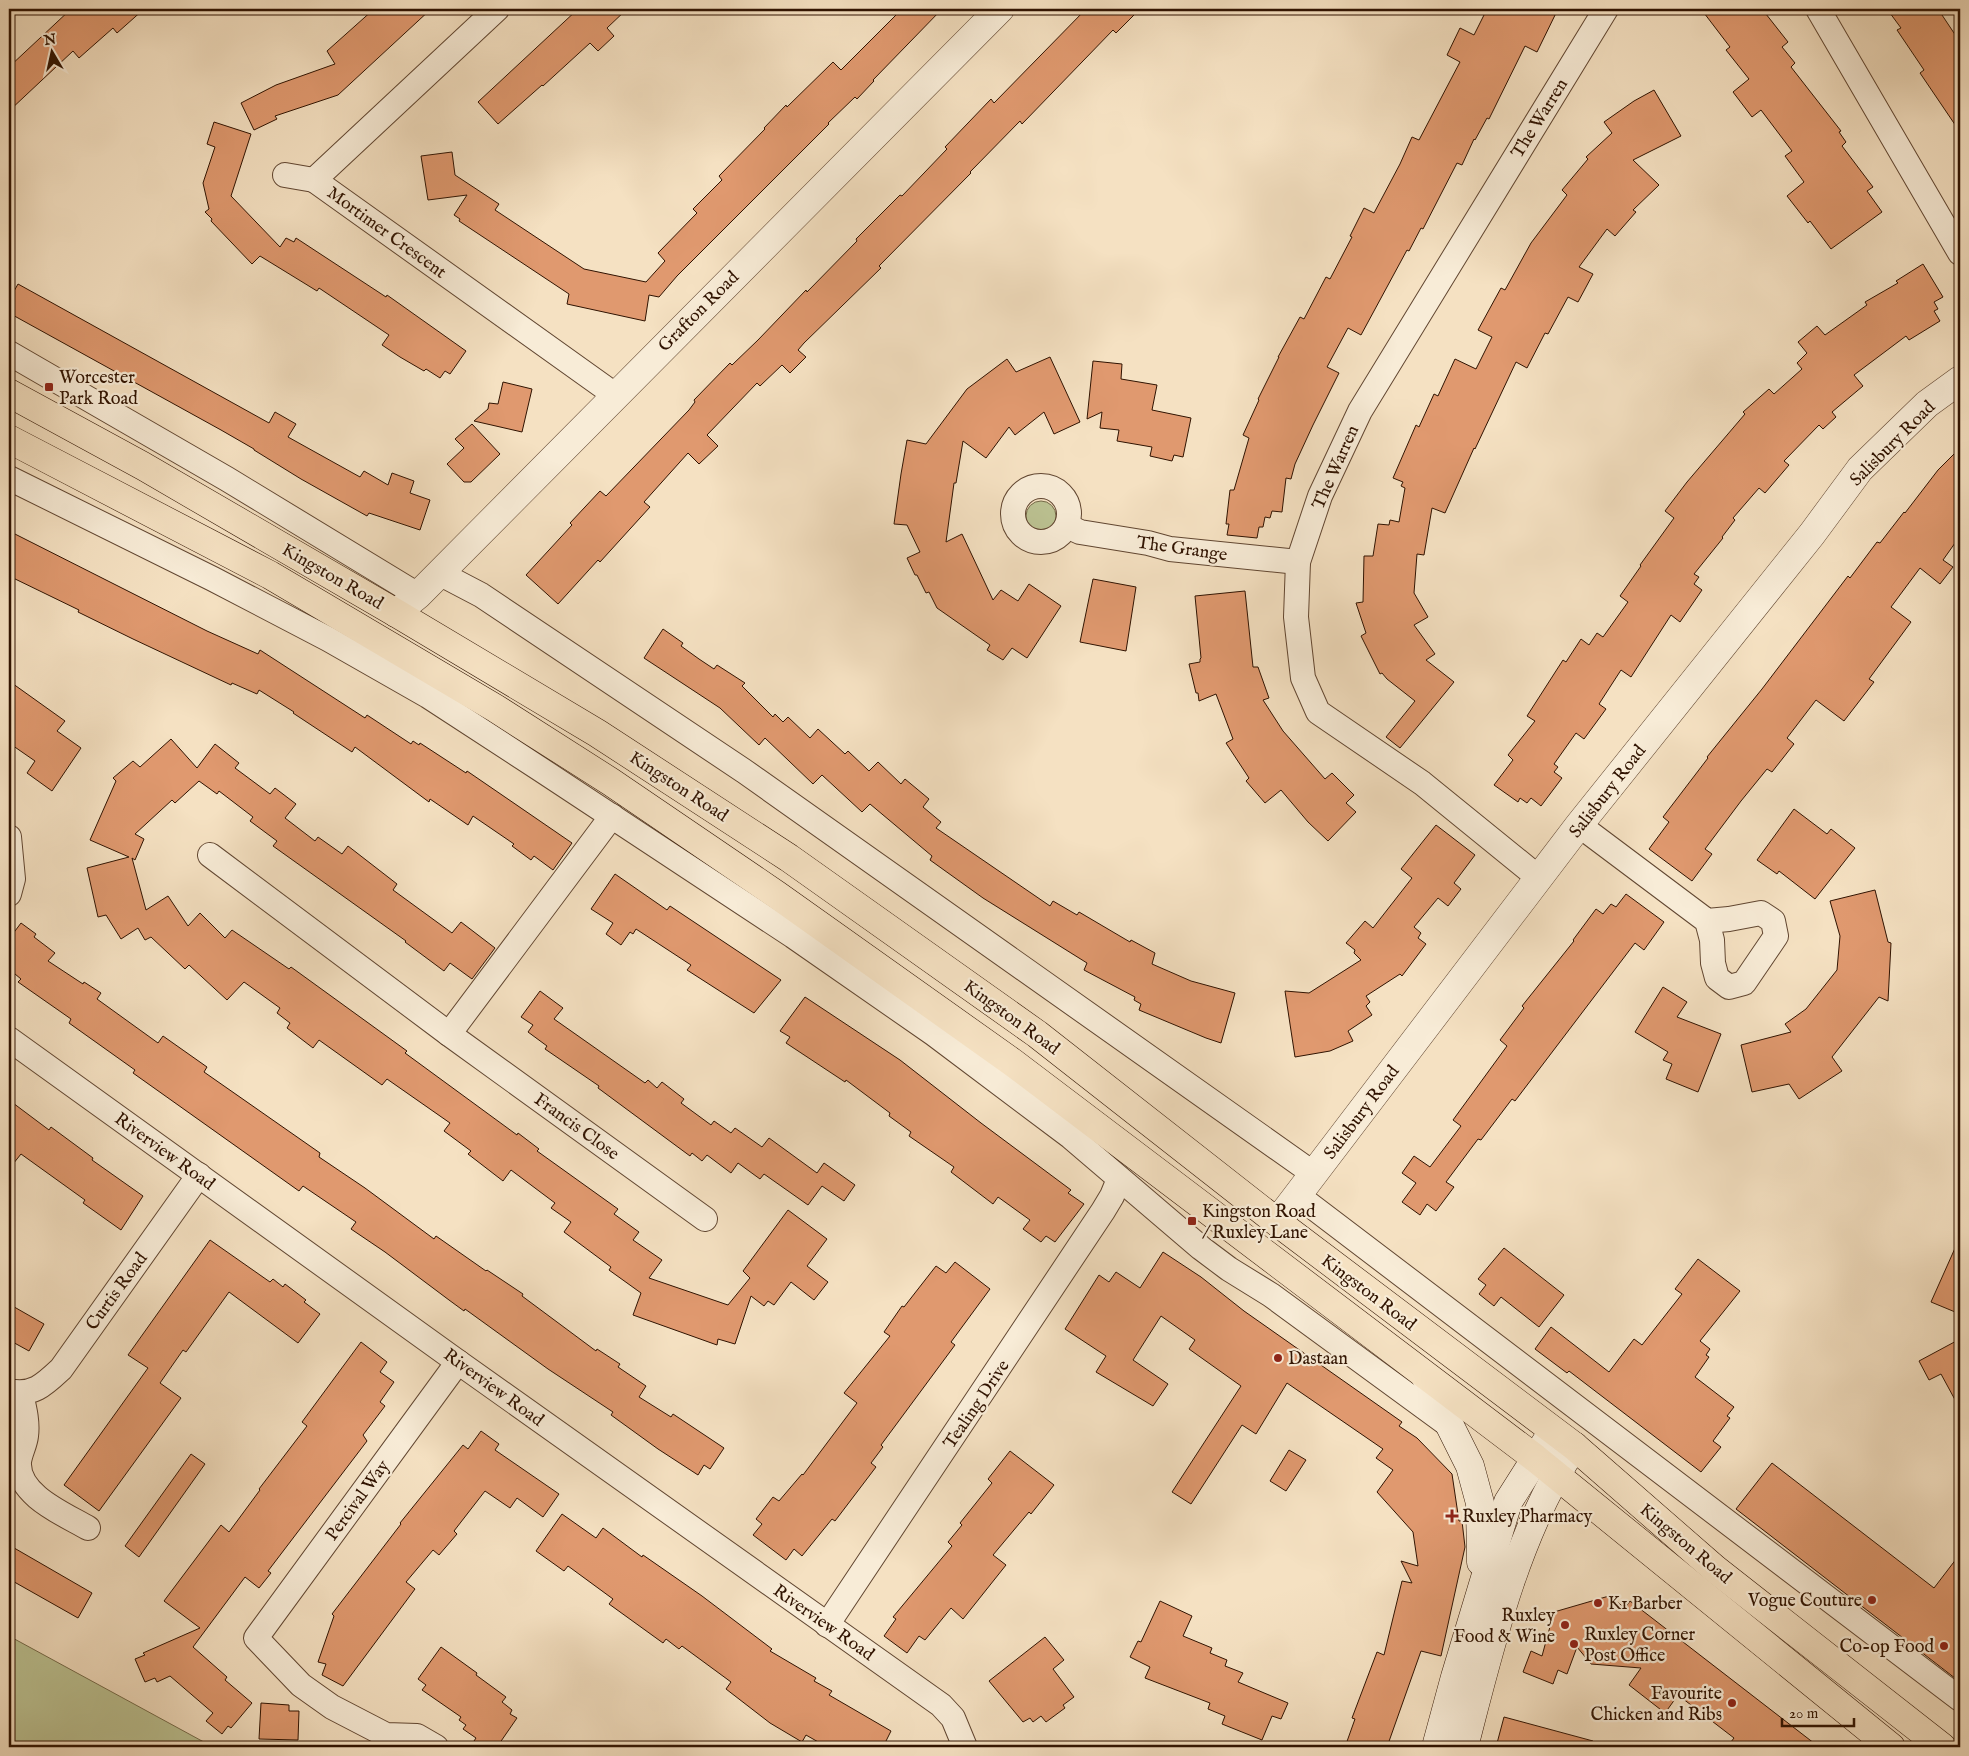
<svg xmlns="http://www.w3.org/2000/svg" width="1969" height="1756" font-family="'IM FELL English',serif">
<rect width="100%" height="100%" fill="#f5e1c2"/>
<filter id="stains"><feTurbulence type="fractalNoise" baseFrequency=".004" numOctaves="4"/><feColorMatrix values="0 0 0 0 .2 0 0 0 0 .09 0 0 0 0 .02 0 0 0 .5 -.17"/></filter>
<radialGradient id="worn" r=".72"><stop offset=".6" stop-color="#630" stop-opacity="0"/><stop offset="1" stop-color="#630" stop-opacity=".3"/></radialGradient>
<g fill="#bcc393" stroke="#766b4a">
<circle cx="1041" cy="516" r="15"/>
<path d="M9 1636 213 1747H9Z"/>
</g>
<g fill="#e0996f" stroke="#301301">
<path d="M71 9H144L117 33 113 28 79 58 73 51 9 111V67Z"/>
<path d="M374 9H431L338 95 275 116 277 119 254 130 241 103 276 85 335 64 327 51Z"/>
<path d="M578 9H627L607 28 614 36 598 51 590 43 543 86 542 85 498 124 478 102Z"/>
<path d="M902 9H942L873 80 874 81 857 99 855 97 828 123 829 124 677 276 659 297 649 295 645 321 567 304 569 294 459 221 460 219 454 215 467 195 428 200 421 156 452 152 455 175 499 204 495 210 584 269 646 282 665 261 658 253 697 213 693 209 722 180 719 176 765 129 764 128 786 105 787 107 833 62 841 70Z"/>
<path d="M1086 9H1140L1116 33 1113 30 1022 124 1020 121 970 172 971 173 879 266 881 268 804 343 798 350 806 357 790 373 782 365 760 386 757 383 707 435 718 446 699 464 688 453 644 502 650 507 600 562 598 560 558 604 526 575 572 525 570 523 600 491 606 496 689 410 695 402 694 400 730 363 732 365 758 340 806 290 807 292 857 241 856 239 900 195 902 196 947 149 945 147 991 99 994 103Z"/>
<path d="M1487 9H1558L1537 52 1525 46 1489 119 1487 118 1475 140 1474 139 1462 165 1457 163 1423 229 1421 228 1409 251 1407 250 1361 335 1348 328 1327 367 1339 373 1313 425 1295 464 1291 479 1286 478 1282 512 1272 511 1270 518 1265 517 1263 527H1259L1257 538 1227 535 1229 524H1226L1230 490H1234L1249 438 1243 435 1259 400 1258 399 1279 357H1278L1300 317 1304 319 1326 277 1330 279 1352 237 1350 236 1364 208 1374 213 1400 164 1412 137 1419 140 1460 62 1447 55 1460 28 1474 35Z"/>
<path d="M1701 9H1762L1788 42 1782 47 1795 63 1791 67 1841 131 1839 132 1846 142 1842 146 1873 187 1867 191 1882 212 1831 249 1810 221 1808 223 1787 196 1804 182 1785 156 1792 151 1761 110 1752 117 1733 92 1749 79 1726 50 1730 47Z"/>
<path d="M1887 9H1938L1960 42V132L1920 73 1924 70 1897 30 1901 28Z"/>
<path d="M1654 90 1681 136 1633 160 1659 185 1633 210 1636 212 1615 236 1607 229 1579 267 1593 274 1578 302 1568 297 1548 334 1545 333 1527 368 1516 362 1475 449 1474 448 1445 513 1432 508 1424 555 1417 554 1414 593 1428 617 1414 625 1435 654 1426 660 1454 682 1400 748 1386 737 1415 701 1387 679 1382 673 1380 674 1361 636 1366 633 1356 603 1363 602 1364 556H1373L1378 524 1389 525 1390 520 1399 522 1405 488 1401 486 1403 482 1393 478 1416 425 1419 427 1434 394 1438 396 1455 359 1476 369 1492 337 1478 330 1501 288 1505 290 1531 243 1567 195 1562 190 1588 159 1586 157 1612 133 1604 122 1634 101Z"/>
<path d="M214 122 251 134 231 196 280 247 286 238 294 242 296 238 386 297 387 295 466 351 450 374 445 371 440 378 426 369 424 371 400 357 382 345 389 335 319 288 317 291 260 256 252 264 211 221 212 219 205 212 209 209 203 183 215 147 207 144Z"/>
<path d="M1923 264 1943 297 1934 302 1938 309 1934 311 1940 321 1909 340 1906 336 1854 375 1863 386 1832 412 1836 417 1823 429 1819 425 1784 461 1789 465 1765 493 1759 488 1733 518 1735 520 1722 537 1723 538 1694 574 1699 577 1694 584 1702 590 1680 622 1671 615 1631 677 1621 670 1599 704 1606 709 1584 739 1576 733 1554 764 1558 767 1554 772 1562 778 1541 806 1531 798 1527 803 1520 798 1518 802 1494 785 1513 760 1508 755 1535 721 1527 716 1563 660 1566 662 1581 639 1589 645 1597 633 1603 637 1628 602 1620 596 1641 566 1640 565 1674 518 1665 511 1687 482 1745 414 1743 412 1769 389 1774 394 1802 369 1797 363 1807 353 1798 342 1817 326 1825 335 1867 305 1865 302 1898 283 1896 281Z"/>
<path d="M18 284 269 423 275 412 296 424 288 437 360 477 364 471 388 485 392 473 414 481 410 493 430 500 420 530 369 513 367 516 301 479 254 450V449L221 430 9 313V300Z"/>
<path d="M1050 357 1080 422 1054 434 1044 412 1015 435 1009 427 986 458 963 441 956 483H954L946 542 962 534 993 600 1001 590 1018 601 1029 584 1061 606 1027 658 1012 648 1003 660 987 650 990 645 937 608 929 592 926 593 917 575H915L907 558 920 552 907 525 894 524 901 474 907 440 926 444 967 389 1007 359 1016 372Z"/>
<path d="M1093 361 1122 364 1121 379 1157 385 1152 410 1191 418 1183 457 1174 455 1172 461 1150 456 1152 447 1117 441 1119 430 1100 428 1102 412 1087 419Z"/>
<path d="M503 382 532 389 522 432 474 421 488 409 489 403 498 404Z"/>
<path d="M472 424 500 454 471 482H464L447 464 464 448 455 439Z"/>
<path d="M1960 448V536L1943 560 1953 567 1940 584 1920 568 1891 607 1911 622 1869 679 1874 682 1844 721 1816 700 1787 738 1794 744 1772 772 1767 769 1741 801 1705 849 1712 854 1692 881 1649 849 1669 822 1663 817 1708 758 1707 757 1762 689 1848 576 1850 578 1877 542 1880 543 1904 512 1905 513 1938 470Z"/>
<path d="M9 531 207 631 258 654 260 650 365 718 367 715 411 744 413 741 419 745 420 743 466 773 467 771 572 843 553 870 534 856 531 860 512 846 514 844 473 816 468 825 430 799 429 802 355 747 352 752 293 713 294 712 259 690 257 694 232 683 231 685 133 639 78 612 79 610 9 576Z"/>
<path d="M1093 579 1136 587 1126 651 1080 642Z"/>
<path d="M1245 591 1253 667H1258L1269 698 1263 700 1283 731 1325 779 1332 773 1354 795 1346 803 1356 812 1328 841 1308 822 1281 790 1265 803 1246 781 1249 778 1226 743 1233 739 1216 694 1199 701 1198 693H1196L1189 664 1200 662V659L1201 658 1195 596Z"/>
<path d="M663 629 683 643 681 646 699 659 714 669 717 665 745 683 742 686 773 717 775 714 783 722 788 717 810 738 818 729 845 754 848 751 869 771 878 762 901 784 905 779 929 799 923 807 941 822 936 828 1050 906 1053 901 1077 915 1079 912 1130 942 1131 940 1155 953 1152 964 1191 981 1235 993 1221 1043 1206 1038 1139 1010 1141 1004 1134 1000 1135 997 1084 970 1087 963 983 898 930 860 932 856 870 804 862 812 822 775 813 784 765 738 759 745 720 708 644 658Z"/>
<path d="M9 681 65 721 57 731 81 748 52 791 27 773 35 761 9 743Z"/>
<path d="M171 739 197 768 215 744 239 763 235 768 270 794 275 788 296 804 285 818 315 841 318 837 342 854 348 846 397 884 393 890 452 933 461 922 495 948 472 979 450 963 444 971 405 942 406 941 273 846 277 841 250 821 253 817 219 791 217 794 199 781 175 803 172 800 135 834 144 839 135 860 132 858 146 910 168 896 188 926 200 913 225 938 232 930 289 969 291 967 407 1051 405 1053 517 1135 518 1133 539 1149 537 1151 618 1209 614 1214 639 1232 633 1240 662 1260 649 1278 728 1305 750 1278 743 1271 788 1210 827 1239 807 1266 828 1282 814 1300 791 1282 774 1305 768 1301 764 1306 751 1296 735 1344 718 1339 717 1345 633 1315 641 1293 609 1270 611 1267 564 1232 571 1222 551 1208 555 1203 511 1170 503 1181 468 1154 471 1151 444 1131 450 1123 387 1079 382 1085 319 1040 313 1048 287 1028 290 1023 277 1013 280 1008 244 982 227 1000 189 965 185 969 151 937 145 940 138 928 121 939 106 915 98 917 87 868 129 857 90 840 116 781 113 778 133 761 140 767Z"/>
<path d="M1794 809 1827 834 1831 829 1855 848 1815 899 1779 871 1777 874 1757 860Z"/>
<path d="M1436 825 1475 855 1454 883 1461 889 1448 906 1438 898 1414 927 1421 933 1418 938 1426 944 1402 976 1400 974 1366 996 1370 1002 1366 1006 1372 1015 1348 1031 1353 1041 1330 1051 1295 1057 1285 991 1309 993 1361 960 1354 953 1355 950 1346 943 1365 921 1373 928 1412 878 1401 869Z"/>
<path d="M615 874 667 910 670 906 781 980 754 1013 687 970 691 965 636 929 633 934 630 932 621 945 606 934 613 923 591 909Z"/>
<path d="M1875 890 1888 942 1891 943 1888 1001 1879 997 1832 1057 1842 1071 1799 1099 1789 1084 1752 1092 1741 1045 1791 1032 1785 1024 1806 1009 1837 970 1840 936 1830 901Z"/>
<path d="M1626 894 1664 922 1644 950 1635 943 1515 1101 1512 1099 1481 1140 1478 1139 1446 1182 1454 1187 1436 1211 1427 1204 1420 1215 1402 1202 1416 1183 1402 1173 1414 1156 1430 1167 1461 1126 1453 1120 1507 1046 1500 1040 1524 1008 1522 1006 1574 941 1573 940 1596 909 1603 914 1611 904 1616 907Z"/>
<path d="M21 923 36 934 34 937 55 953 48 961 83 984 84 982 101 993 97 999 158 1043 163 1036 207 1067 204 1072 320 1153 319 1157 365 1188 434 1239 436 1236 486 1271 487 1270 523 1294 522 1296 596 1351 597 1349 620 1364 618 1367 646 1386 639 1397 671 1417 673 1414 724 1448 710 1469 704 1465 698 1475 658 1449 611 1415 613 1412 548 1369 465 1309 464 1311 449 1300 385 1252 351 1229 356 1222 303 1186 299 1191 133 1073 135 1070 69 1023 71 1019 18 982 21 979 9 969V939Z"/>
<path d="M1663 987 1687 1002 1677 1017 1721 1034 1698 1092 1666 1079 1672 1064 1663 1060 1668 1052 1635 1032Z"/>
<path d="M540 991 563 1008 554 1019 645 1083 648 1080 657 1088 662 1082 684 1099 681 1103 711 1125 714 1121 731 1133 735 1128 762 1147 769 1138 817 1173 824 1163 855 1185 844 1201 822 1186 808 1205 764 1174 760 1179 738 1163 731 1173 707 1155 702 1161 692 1153 690 1156 598 1088 599 1086 545 1049 547 1046 528 1032 533 1025 521 1017Z"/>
<path d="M805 997 900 1060 981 1123 1071 1190 1068 1193 1084 1204 1055 1242 1046 1236 1041 1242 1023 1229 1030 1220 998 1197 993 1204 951 1172 954 1167 909 1136 911 1132 889 1116 890 1113 846 1080 845 1082 786 1043 790 1037 780 1031Z"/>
<path d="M9 1100 49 1130 51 1127 93 1158 92 1160 143 1196 121 1230 83 1203 85 1200 21 1154 9 1169Z"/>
<path d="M1960 1237V1314L1931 1302Z"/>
<path d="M210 1240 270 1282 273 1279 283 1287 285 1284 306 1300 304 1302 320 1314 298 1343 229 1292 186 1352 183 1350 160 1383 181 1398 99 1511 64 1485 148 1368 128 1355Z"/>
<path d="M1504 1248 1564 1295 1539 1327 1501 1297 1494 1306 1479 1294 1486 1285 1478 1279Z"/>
<path d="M1163 1252 1201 1277 1244 1311 1402 1422 1399 1426 1417 1438 1452 1474 1459 1521H1462L1465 1547 1441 1656 1421 1651 1387 1747H1345L1355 1719 1352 1718 1377 1652 1384 1655 1402 1581 1412 1583 1401 1561 1418 1566 1413 1532 1377 1492 1393 1470 1376 1458 1383 1449 1287 1383 1256 1434 1242 1425 1191 1504 1172 1492 1241 1386 1189 1349 1195 1340 1161 1316 1133 1360 1168 1384 1153 1406 1096 1372 1106 1356 1065 1329 1099 1275 1109 1282 1116 1272 1140 1288Z"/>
<path d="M1698 1259 1740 1291 1700 1341 1710 1349 1706 1355 1709 1357 1695 1377 1734 1407 1727 1416 1730 1418 1713 1441 1721 1447 1701 1472 1569 1371 1567 1373 1535 1349 1551 1327 1609 1372 1634 1339 1642 1345 1682 1294 1675 1289Z"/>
<path d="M955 1262 990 1289 951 1342 955 1345 881 1445 883 1447 871 1463 876 1467 835 1521 832 1519 802 1556 794 1549 786 1560 753 1535 762 1524 756 1519 773 1497 779 1501 802 1474 803 1475 857 1403 844 1393 890 1336 884 1332 902 1306 904 1307 936 1266 946 1273Z"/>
<path d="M9 1304 44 1324 29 1351 9 1340Z"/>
<path d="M1960 1339V1409L1941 1374 1929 1380 1919 1361Z"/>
<path d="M361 1342 387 1362 380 1372 394 1382 380 1402 385 1406 363 1435 367 1441 268 1571 271 1573 259 1588 245 1577 193 1647 227 1677 225 1680 252 1703 231 1728 228 1726 222 1734 206 1721 213 1713 170 1676 157 1682 155 1678 145 1682 135 1659 145 1655 143 1653 200 1628 164 1601 221 1525 229 1532 260 1490 259 1489 307 1426 302 1422Z"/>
<path d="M481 1431 499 1444 495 1450 559 1494 543 1517 517 1498 510 1508 485 1491 454 1531 457 1534 439 1555 433 1550 406 1582 415 1589 343 1686 322 1675 326 1664 318 1662 334 1616 332 1614 401 1524 400 1523 463 1445 468 1449Z"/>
<path d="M1289 1450 1306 1460 1286 1491 1270 1481Z"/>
<path d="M1010 1451 1054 1485 1031 1514 1029 1512 993 1555 1006 1565 963 1619 951 1608 925 1640 919 1636 907 1653 884 1636 896 1619 893 1617 952 1546 948 1542 962 1525 960 1523 992 1483 988 1479Z"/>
<path d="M191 1454 205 1464 139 1557 125 1546Z"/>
<path d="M1772 1463 1934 1588 1960 1554V1682L1736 1509Z"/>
<path d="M562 1514 596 1538 603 1528 642 1557 643 1555 702 1596 772 1649 770 1651 816 1678 814 1681 832 1691 829 1695 891 1731 883 1747H827L806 1735 802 1742 770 1723 726 1689 731 1682 682 1646 679 1649 666 1639 663 1643 609 1604 613 1599 568 1566 564 1571 536 1551Z"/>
<path d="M9 1545 92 1593 78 1618 9 1579Z"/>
<path d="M1609 1596 1625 1608 1630 1601 1819 1747H1727L1734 1738 1678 1695 1665 1713 1629 1685 1641 1668 1591 1664 1577 1647 1567 1674 1558 1670 1553 1684 1523 1672 1531 1651 1542 1656 1554 1612Z"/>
<path d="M1160 1601 1192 1616 1183 1636 1212 1648 1210 1653 1227 1660 1225 1666 1243 1673 1238 1682 1288 1703 1281 1719 1272 1716 1262 1740 1222 1724 1225 1716 1208 1709 1210 1703 1145 1678 1150 1667 1130 1657 1138 1641 1141 1642Z"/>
<path d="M1045 1637 1064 1660 1053 1669 1074 1697 1063 1705 1065 1708 1046 1722 1041 1716 1033 1722 1030 1718 1023 1722 989 1681Z"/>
<path d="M441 1647 477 1673 476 1675 506 1697 502 1702 512 1710 510 1714 517 1718 497 1747H470L476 1738 463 1729 466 1725 459 1720 461 1717 422 1690 426 1685 418 1679Z"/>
<path d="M261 1703 289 1705V1711H299L298 1740 259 1739Z"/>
<path d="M1504 1717 1593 1741V1747H1496Z"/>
</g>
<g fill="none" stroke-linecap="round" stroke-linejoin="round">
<g stroke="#614631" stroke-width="26">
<g id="minor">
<path d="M497 9 314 180 615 395"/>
<path d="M1818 9 1960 253"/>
<path d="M285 175 314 180"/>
<path d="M9 353 227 479 418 595"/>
<path d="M9 478 213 579 328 639 428 696 540 769 793 936 934 1034 1071 1137 1201 1248 1229 1269 1271 1295 1450 1426"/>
<circle cx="1041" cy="514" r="28"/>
<path d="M1067 526 1080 532 1148 543 1170 549 1298 562"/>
<path d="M439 573 481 595 744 771 1314 1174"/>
<path d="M1579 825 1707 921 1729 919 1761 913 1773 921 1776 936 1744 983 1729 987 1717 978 1713 963 1712 940 1707 921"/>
<path d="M9 837 13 879 9 894"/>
<path d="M210 855 449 1034 705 1219"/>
<path d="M1539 878 1422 783 1318 712 1303 678 1296 617 1298 562 1320 496 1360 411 1606 9"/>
<path d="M449 1034 612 816"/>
<path d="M9 1039 458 1362 941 1705 953 1718 965 1747"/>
<path d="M1297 1195 1960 1699"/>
<path d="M9 1391C33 1396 44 1385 61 1369L199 1175"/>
<path d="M21 1394C24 1407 28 1422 26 1436 25 1445 20 1453 19 1462 17 1495 64 1514 88 1528"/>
<path d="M827 1625 1103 1211 1112 1196 1119 1179"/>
<path d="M436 1747 417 1736 386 1735 332 1707 301 1685 256 1638 458 1362"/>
</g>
</g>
<g stroke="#614631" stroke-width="29">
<g id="tertiary">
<path d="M396 613 418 595 1000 9"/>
<path d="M1277 1222 1579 825 1812 534 1860 469 1927 404 1960 380"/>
</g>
</g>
<g stroke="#301301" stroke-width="29">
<g id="secondary">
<path d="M1425 1376 1470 1466 1480 1503 1481 1562"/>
<path d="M1436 1747 1455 1677 1508 1502 1553 1431"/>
<path d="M1464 1747C1490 1646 1516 1535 1574 1446"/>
</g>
</g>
<g stroke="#301301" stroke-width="29">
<g id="trunk">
<path d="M9 393 143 466 396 613 597 733 789 858 1037 1034 1277 1222 1574 1446 1715 1569 1942 1747"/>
<path d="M9 439 270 575 495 708 611 782 777 895 1012 1062 1535 1458 1891 1747"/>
</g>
</g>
<use href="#minor" stroke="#f8ecd7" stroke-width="24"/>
<use href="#tertiary" stroke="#f8ecd7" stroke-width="28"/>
<use href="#secondary" stroke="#f8ecd7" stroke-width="28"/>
<use href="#trunk" stroke="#f5e1c2" stroke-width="28"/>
</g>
<g fill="#8f2418" stroke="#f8ecd7" stroke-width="2">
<rect x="44" y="382" width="10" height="10" rx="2.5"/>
<rect x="1187" y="1216" width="10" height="10" rx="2.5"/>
<circle cx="1278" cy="1358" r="5"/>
<path d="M1449.5 1508.5h5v5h5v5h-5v5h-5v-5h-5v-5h5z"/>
<circle cx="1872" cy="1600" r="5"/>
<circle cx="1598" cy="1603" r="5"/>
<circle cx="1565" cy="1625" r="5"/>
<circle cx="1574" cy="1644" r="5"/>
<circle cx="1944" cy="1646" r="5"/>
<circle cx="1732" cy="1703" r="5"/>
</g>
<g text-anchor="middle" stroke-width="4.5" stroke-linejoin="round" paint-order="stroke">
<g font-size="18" fill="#301301" stroke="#f8ecd7">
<text transform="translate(1539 118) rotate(-58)" y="6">The Warren</text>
<text transform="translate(387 232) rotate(36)" y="6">Mortimer Crescent</text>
<text transform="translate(698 311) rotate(-45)" y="6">Grafton Road</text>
<text transform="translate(1892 443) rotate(-45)" y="6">Salisbury Road</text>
<text transform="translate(1335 467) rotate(-66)" y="6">The Warren</text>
<text transform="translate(1182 548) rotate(8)" y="6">The Grange</text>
<text transform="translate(333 576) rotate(30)" y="6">Kingston Road</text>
<text transform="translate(679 786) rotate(33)" y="6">Kingston Road</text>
<text transform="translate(1607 791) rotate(-52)" y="6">Salisbury Road</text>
<text transform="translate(1012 1017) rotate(36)" y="6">Kingston Road</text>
<text transform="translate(1361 1112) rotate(-53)" y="6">Salisbury Road</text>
<text transform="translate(577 1126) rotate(36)" y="6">Francis Close</text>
<text transform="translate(165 1151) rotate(36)" y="6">Riverview Road</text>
<text transform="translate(116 1291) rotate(-54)" y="6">Curtis Road</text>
<text transform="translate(1369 1292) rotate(37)" y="6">Kingston Road</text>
<text transform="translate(494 1387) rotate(36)" y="6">Riverview Road</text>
<text transform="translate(976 1404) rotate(-56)" y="6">Tealing Drive</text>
<text transform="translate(357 1500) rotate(-54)" y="6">Percival Way</text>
<text transform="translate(1686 1543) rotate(40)" y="6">Kingston Road</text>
<text transform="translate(824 1622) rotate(35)" y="6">Riverview Road</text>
</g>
<g font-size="18" fill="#301301" stroke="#f8ecd7" text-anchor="start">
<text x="59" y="383">Worcester<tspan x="59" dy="21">Park Road</tspan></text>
<text x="1202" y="1217">Kingston Road<tspan x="1202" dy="21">/ Ruxley Lane</tspan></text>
<text x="1288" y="1364">Dastaan</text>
<text x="1462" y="1522">Ruxley Pharmacy</text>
<text x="1862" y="1606" text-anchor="end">Vogue Couture</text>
<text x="1608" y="1609">K1 Barber</text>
<text x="1555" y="1621" text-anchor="end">Ruxley<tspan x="1555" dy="21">Food &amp; Wine</tspan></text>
<text x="1584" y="1640">Ruxley Corner<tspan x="1584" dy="21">Post Office</tspan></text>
<text x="1934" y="1652" text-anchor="end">Co-op Food</text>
<text x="1722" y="1699" text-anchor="end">Favourite<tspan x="1722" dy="21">Chicken and Ribs</tspan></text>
</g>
</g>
<rect width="1969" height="1756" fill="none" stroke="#f5e1c2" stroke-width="30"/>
<rect x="10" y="10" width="1949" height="1736" fill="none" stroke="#301301" stroke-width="2.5"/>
<rect x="15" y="15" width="1939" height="1726" fill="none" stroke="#301301"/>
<g transform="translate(52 52) rotate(351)" stroke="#f8ecd7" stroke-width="4" paint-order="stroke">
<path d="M0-4L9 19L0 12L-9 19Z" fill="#301301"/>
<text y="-8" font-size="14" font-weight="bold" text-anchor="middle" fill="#301301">N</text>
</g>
<path d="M1782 1718v8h72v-8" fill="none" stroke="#301301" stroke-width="2.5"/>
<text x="1789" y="1718" font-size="15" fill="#301301" stroke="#f8ecd7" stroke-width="4" paint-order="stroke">20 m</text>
<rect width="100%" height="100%" filter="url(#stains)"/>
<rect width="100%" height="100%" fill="url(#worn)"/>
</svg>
